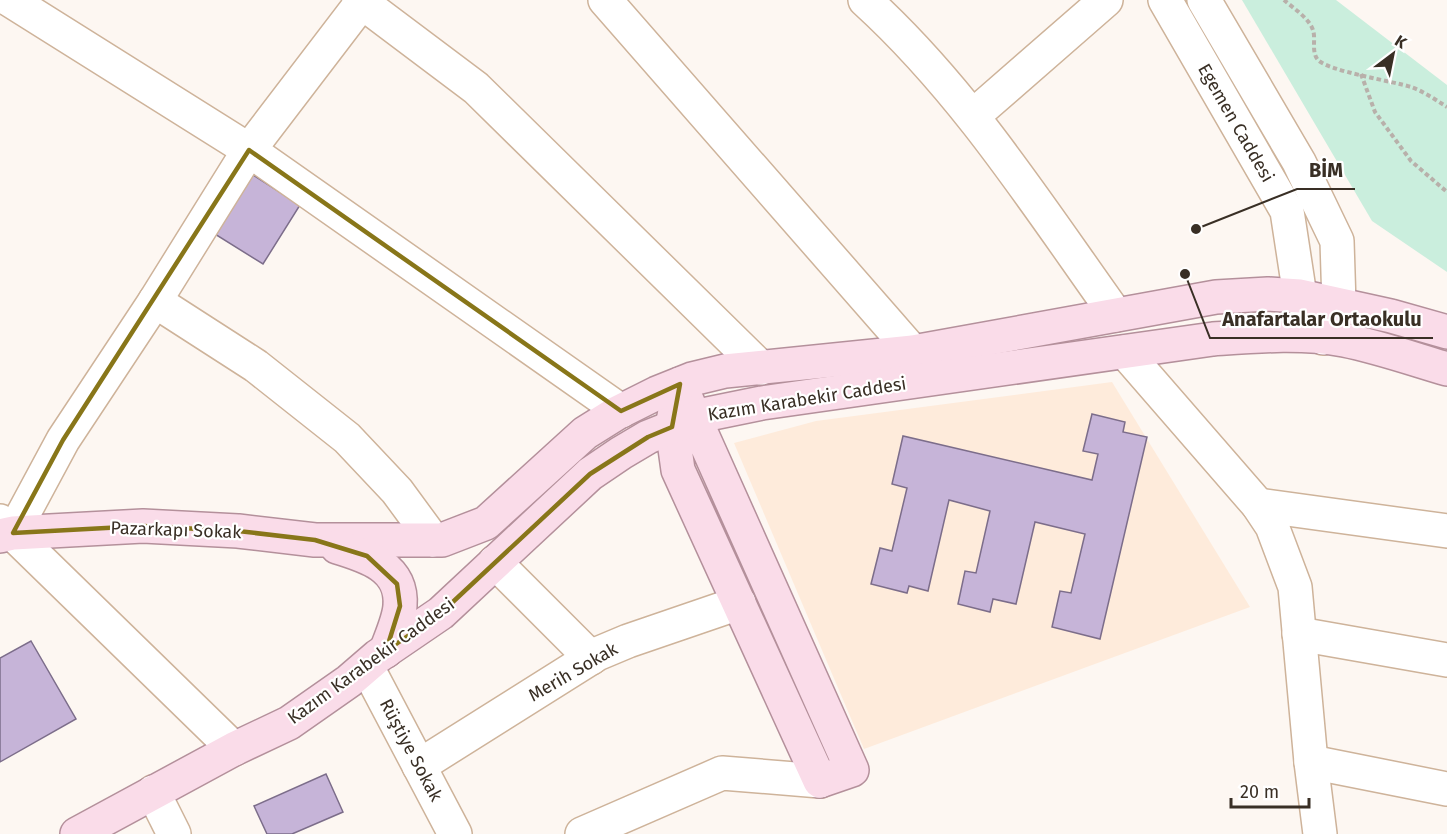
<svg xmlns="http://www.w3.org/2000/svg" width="1447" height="834" font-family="'Fira Sans',sans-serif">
<rect width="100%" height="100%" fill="#fdf7f2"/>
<path fill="#feebdb" d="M1112 382 1250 607 864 749 734 443 816 421Z"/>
<path fill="#caeedd" d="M1242 0H1336L1447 85V272L1372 221Z"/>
<g fill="#c6b4d8" stroke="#7c6d8a" stroke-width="1.5">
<path d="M247 171 300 205 263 264 210 231Z"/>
<path d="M1092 414 1125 422 1123 432 1147 437 1100 639 1052 627 1060 591 1071 593 1085 534 1035 522 1016 604 993 599 990 612 958 604 965 571 976 573 990 511 949 500 928 591 909 586 907 593 871 584 880 548 892 551 907 488 892 484 903 436 1092 480 1098 454 1083 451Z"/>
<path d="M31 641 76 719 0 762V658Z"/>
<path d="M326 774 343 812 292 834H267L254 806Z"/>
</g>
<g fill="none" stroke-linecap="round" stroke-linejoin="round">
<g stroke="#ceb39a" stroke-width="36">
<g id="minor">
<path d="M10 0 249 150 621 411"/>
<path d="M359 0 476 88 761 368"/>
<path d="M605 0 913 352"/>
<path d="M865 0C965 91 1038 206 1116 315"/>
<path d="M1165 0 1287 211 1300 296 1323 338"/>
<path d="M1204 0 1299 162 1337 241 1339 304 1327 331"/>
<path d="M973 116 1106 0"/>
<path d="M155 301 256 366 347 438 397 491 433 540"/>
<path d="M1125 352 1258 505 1272 526 1295 587 1311 762 1320 834"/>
<path d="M1258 505 1447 531"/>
<path d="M0 521 234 749"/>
<path d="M13 533 63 440 155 301 249 150 362 2"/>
<path d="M495 562 591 658"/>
<path d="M1299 634 1447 660"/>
<path d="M367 667 455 834"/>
<path d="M1311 762 1447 789"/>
<path d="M419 766 597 654 628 641 739 603"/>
<path d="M153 792 174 834"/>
<path d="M582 834 722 773 820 781"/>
</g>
</g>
<g stroke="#b4909b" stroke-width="36">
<g id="major">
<path d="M680 384 695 419 852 770 820 781 678 470 672 427Z"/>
<path d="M0 536 13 533 143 526 238 531 315 540H442L486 523 585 433 617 413 657 393 692 379 725 371 913 352 1216 297 1268 294 1300 296 1391 316 1447 332"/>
<path d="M337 547C367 556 403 567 400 606 399 620 391 637 386 651"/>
<path d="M77 834 234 749 289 723 349 681 378 656 441 613 590 474 621 453 648 437 703 415 762 403 1213 339C1256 336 1301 332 1344 340 1379 347 1413 359 1447 369"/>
</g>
</g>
<g stroke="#b8b0aa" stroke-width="4" stroke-dasharray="4.5 3" stroke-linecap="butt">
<path d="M1284 0C1293 8 1309 18 1313 30 1316 39 1311 52 1318 60 1328 71 1392 81 1411 87 1423 91 1436 100 1447 107"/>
<path d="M1361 74 1375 112 1411 161 1447 192"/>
</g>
<use href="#minor" stroke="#fff" stroke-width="33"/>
<use href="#major" stroke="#fadce9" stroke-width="33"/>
</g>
<path fill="none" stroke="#887619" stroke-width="4.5" stroke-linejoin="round" d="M249 150 621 411 680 384 672 427 648 437 590 474 441 613 386 651 400 606 397 584 367 556 315 540 238 531 143 526 13 533 63 440Z"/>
<g text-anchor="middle" stroke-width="4.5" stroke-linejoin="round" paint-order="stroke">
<g font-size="18" fill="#392f25" stroke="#fff">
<text transform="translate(1236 123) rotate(60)" y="6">Egemen Caddesi</text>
<text transform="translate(807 399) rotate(-9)" y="6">Kazım Karabekir Caddesi</text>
<text transform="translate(176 530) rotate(2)" y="6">Pazarkapı Sokak</text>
<text transform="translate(371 661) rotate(-36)" y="6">Kazım Karabekir Caddesi</text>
<text transform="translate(573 672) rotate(-30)" y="6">Merih Sokak</text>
<text transform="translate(411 750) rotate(62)" y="6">Rüştiye Sokak</text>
</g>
</g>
<path fill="none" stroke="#392f25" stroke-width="2" d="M1196 229L1297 189H1355M1185 274L1210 338H1433"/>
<g fill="#392f25" stroke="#fff" stroke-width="2">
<circle cx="1196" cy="229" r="6"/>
<circle cx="1185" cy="274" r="6"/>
</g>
<g font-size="20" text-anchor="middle" font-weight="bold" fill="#392f25" stroke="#fff" stroke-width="4.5" stroke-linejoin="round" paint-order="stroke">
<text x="1326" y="177">BİM</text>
<text x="1322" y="326">Anafartalar Ortaokulu</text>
</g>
<g transform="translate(1393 54) rotate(32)" stroke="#ffffff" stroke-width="4.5" paint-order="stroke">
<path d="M0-4.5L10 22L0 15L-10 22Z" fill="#392f25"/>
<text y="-9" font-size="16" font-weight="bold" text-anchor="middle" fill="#392f25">K</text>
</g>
<path d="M1231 798v9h78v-9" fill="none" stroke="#392f25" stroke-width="3"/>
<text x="1240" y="798" font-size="18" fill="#392f25" stroke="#ffffff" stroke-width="4.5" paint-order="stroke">20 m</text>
</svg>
